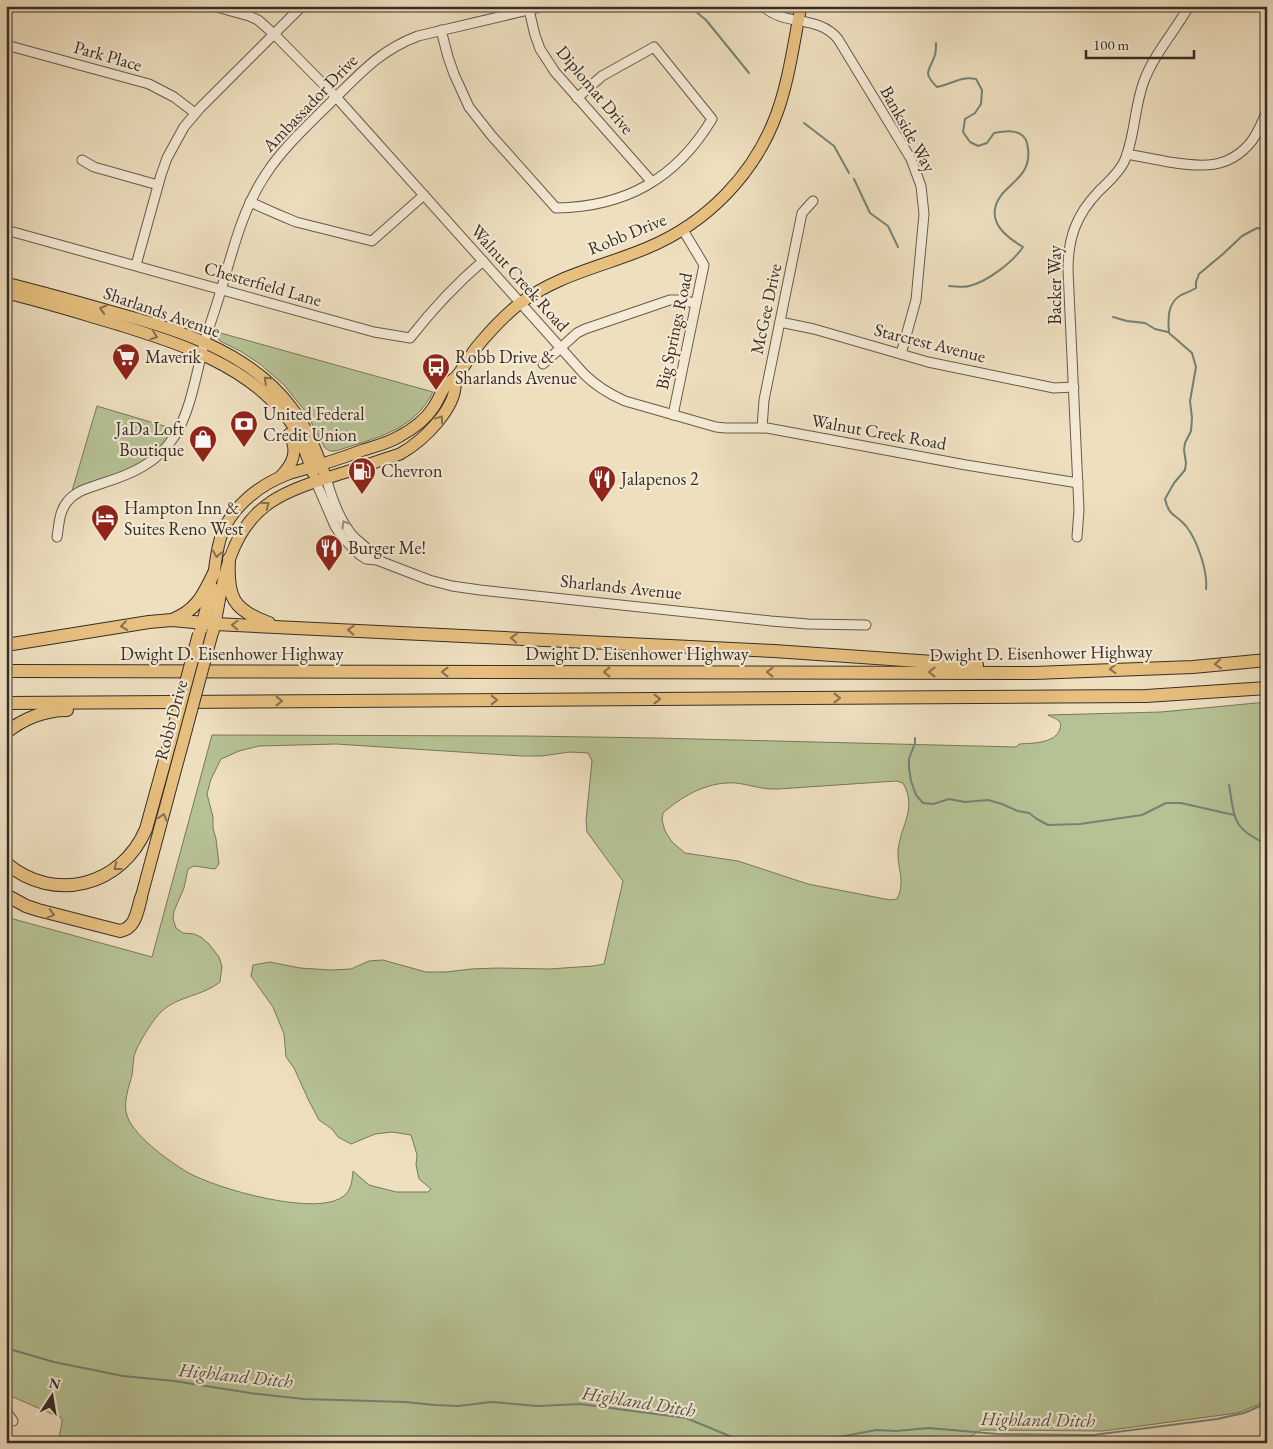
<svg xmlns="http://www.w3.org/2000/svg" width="1273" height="1449" font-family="'EB Garamond',serif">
<rect width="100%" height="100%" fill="#eedfbf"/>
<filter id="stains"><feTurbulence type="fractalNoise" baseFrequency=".004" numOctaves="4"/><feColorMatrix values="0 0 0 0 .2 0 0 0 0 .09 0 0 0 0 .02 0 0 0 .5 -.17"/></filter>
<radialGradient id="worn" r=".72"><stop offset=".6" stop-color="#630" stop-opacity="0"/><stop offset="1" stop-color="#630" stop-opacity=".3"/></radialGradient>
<g fill="#b6c294" stroke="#77785d" fill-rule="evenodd">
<path d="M217 332 433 392C413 432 374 438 336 451H330L325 448 305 411 284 385 260 364 240 351 220 341 217 337Z"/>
<path d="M97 406 174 429C163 446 149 460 131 468 112 478 91 480 72 491Z"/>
<path d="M1267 702V1401L1240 1412 1230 1414 1103 1431 981 1430 960 1443H69L58 1441 62 1423V1419L59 1417 6 1394V917L152 957 212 735 526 736 654 738 1016 747 1019 744C1031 743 1055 744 1060 729 1061 726 1061 723 1059 721 1056 718 1051 717 1048 715L1161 712ZM336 744 522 756H541L570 752 588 753 592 761 586 820 587 832 623 881 604 964 593 966 549 969 498 968 471 969 446 972H426L383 960 369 961 351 969 331 970 300 968 270 962 253 965 251 976 273 1007 284 1034 286 1057 294 1068 309 1101 319 1120 332 1129 338 1137 351 1144 375 1134 392 1132 411 1135 417 1155 416 1165 419 1179 431 1189 428 1192H396L369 1185 353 1171C352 1180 352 1188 345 1195 320 1219 214 1188 187 1172 169 1161 130 1134 126 1112 124 1099 129 1087 132 1075 133 1069 133 1062 134 1056 137 1045 153 1019 162 1011 178 996 203 996 220 982L222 966 219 957 209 944 201 937 194 934 183 933 176 928 173 919 174 911 184 888 188 869 194 866 215 869 219 864 216 839 213 828V817L207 794 211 779 221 759 239 751 259 746ZM896 781 903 783C919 811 897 829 898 856 899 872 905 884 897 899L890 900 808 884 738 861 685 853 672 842 665 831 662 820 663 813C680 798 703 784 727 783 739 782 750 786 762 788 767 789 772 789 778 789Z"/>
</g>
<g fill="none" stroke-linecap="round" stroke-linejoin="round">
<g stroke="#738376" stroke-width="2">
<path d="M689 6 706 20 749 73"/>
<path d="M936 43C936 47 936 52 935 55 929 72 922 72 937 87 954 84 958 76 976 79L982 90 981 104 975 113 965 119 963 132 970 142 978 146 987 143 994 133C1005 131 1023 128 1027 143 1036 181 999 183 995 209 992 227 1010 239 1023 247 1013 262 987 282 969 286 963 288 955 286 949 286"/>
<path d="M804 123 834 146 849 173"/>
<path d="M854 179 870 213 888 226 898 247"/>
<path d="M1113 317 1127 321 1145 323 1155 329 1168 332"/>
<path d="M1206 589C1208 571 1197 540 1186 526 1176 514 1169 517 1165 499L1174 483 1185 470 1186 463 1184 450 1185 443 1191 431 1192 418 1190 401 1196 367 1192 353 1169 333C1168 319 1167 303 1181 295 1186 293 1191 291 1196 288V282L1199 274 1223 254 1242 236 1257 228 1267 230"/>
<path d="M915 738V743L909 759V768L911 781 916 795 923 803 933 804 949 799 965 802 988 800 1002 804 1018 811 1029 813 1037 819 1048 825 1080 824 1142 815 1166 803H1181L1234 815"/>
<path d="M1229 785C1235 819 1232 829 1267 844"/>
<path d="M6 1348 54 1362 123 1376 174 1381 250 1393 304 1399 405 1402 435 1405 458 1406 491 1402 538 1406 580 1404 686 1418 732 1437 763 1441H786L839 1437 876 1430 896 1431 929 1428 997 1434 1093 1435 1217 1419 1244 1413 1267 1403"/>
</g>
<g stroke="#665a4c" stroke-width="11">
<g id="minor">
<path d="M213 6 249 16 258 20 274 34 336 97 584 374C596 386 609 394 625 401L716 427 725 428H767L966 465 1078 483"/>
<path d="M763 6C784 27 818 14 838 39L911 159 921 186 924 214 916 300 901 354"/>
<path d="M529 10 535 35 540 49 555 72 652 182"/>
<path d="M441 30 448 57 454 74 469 107 491 135 556 208C625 207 676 179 712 119L654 47 602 76 577 98"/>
<path d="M6 45 149 84 174 97 195 113"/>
<path d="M1127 154C1141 157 1155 159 1169 162 1201 167 1228 170 1251 142 1258 133 1262 122 1267 111"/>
<path d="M82 160 94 167 158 185"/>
<path d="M250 202 277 214 296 222 372 241 424 195"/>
<path d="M6 230 374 332 410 338C432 310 456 284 483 261"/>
<path d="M136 265 161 175 167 158 184 127 200 108 302 6"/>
<path d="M780 322 814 329 928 362 1054 388 1074 387"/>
<path d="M543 364 577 333 585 329 670 300H677L696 303"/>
<path d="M673 415 704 265 683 230"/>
<path d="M762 428 764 400 802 213 813 201"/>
<path d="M326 478C332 498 339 519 352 535 360 544 372 550 377 560"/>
<path d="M316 482 335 526 342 537 360 555 366 559 377 560 429 580 452 586 480 590 771 621 808 624 866 625"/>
<path d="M57 537C59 525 59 512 67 502 76 490 90 488 103 483 132 474 157 463 174 437 190 414 197 371 204 344 209 326 216 308 221 290 233 250 242 210 266 174 283 148 307 126 329 104 358 76 378 51 418 36L545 6"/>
<path d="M1077 537 1079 510 1068 270C1068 238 1076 215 1099 191 1108 182 1118 174 1124 162 1135 138 1134 107 1144 81 1154 54 1175 31 1189 6"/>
<path d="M6 1411 13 1421"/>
</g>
</g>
<g stroke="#382d26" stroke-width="13">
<g id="major">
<path d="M6 283C41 292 75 301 109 311 175 329 248 350 291 407 308 428 317 453 326 478"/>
<path d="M6 293C45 302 82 314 120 325 180 344 244 364 285 415 299 431 306 453 313 473"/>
<path d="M280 477C293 464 299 451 289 434"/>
<path d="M214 573C216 560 217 546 222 534 232 506 261 484 288 474 299 470 311 468 322 464 336 460 350 455 363 450 376 446 389 443 400 436 413 429 425 420 433 408 438 401 441 392 446 385 449 381 453 380 456 377 464 368 469 357 476 348 489 332 503 317 519 304 559 274 602 267 647 248 707 223 755 174 777 113 789 80 794 41 801 6"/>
<path d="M213 632C219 608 221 581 230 558 250 500 289 490 343 473 362 467 381 460 400 454 423 441 459 407 455 379"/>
<path d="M141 898 183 742"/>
</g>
</g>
<g stroke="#382d26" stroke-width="14">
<g id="highway">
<path d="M229 559C227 596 232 610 269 623"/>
<path d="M172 620C197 610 203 595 214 573"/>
<path d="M201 630 212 588"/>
<path d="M6 645 149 622 172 620 215 624 774 651 977 665"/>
<path d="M6 671 1034 673 1193 667 1267 660"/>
<path d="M6 703 1146 696 1267 688"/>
<path d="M6 733C22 719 45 710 67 710"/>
<path d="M6 863C54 904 122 886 146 829L170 742"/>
<path d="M6 895 26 906 38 910 120 931C136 928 137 911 141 898"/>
</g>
</g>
<use href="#minor" stroke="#f4ead5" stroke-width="9"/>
<use href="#major" stroke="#e7c080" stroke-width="11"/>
<use href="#highway" stroke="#e7c080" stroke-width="12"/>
<g stroke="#382d26" stroke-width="13" stroke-linecap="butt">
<path id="major-bridge" d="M183 742 212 634"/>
</g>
<g stroke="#382d26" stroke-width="14" stroke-linecap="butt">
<path id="highway-bridge" d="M170 742 199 634"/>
</g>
<use href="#major-bridge" stroke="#e7c080" stroke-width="11"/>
<use href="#highway-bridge" stroke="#e7c080" stroke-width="12"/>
</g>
<defs><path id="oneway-chevron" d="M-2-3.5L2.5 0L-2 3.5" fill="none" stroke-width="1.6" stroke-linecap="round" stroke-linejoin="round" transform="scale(1.25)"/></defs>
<g stroke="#876f4e">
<use href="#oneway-chevron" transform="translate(103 309) rotate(-164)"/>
<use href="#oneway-chevron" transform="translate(154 336) rotate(19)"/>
<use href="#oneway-chevron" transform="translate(267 380) rotate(-137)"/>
<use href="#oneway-chevron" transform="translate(440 419) rotate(-56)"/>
<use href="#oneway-chevron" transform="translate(266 505) rotate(-38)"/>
<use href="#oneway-chevron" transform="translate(217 554) rotate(99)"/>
<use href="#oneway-chevron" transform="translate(235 625) rotate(-178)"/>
<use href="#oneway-chevron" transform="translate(124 626) rotate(171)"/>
<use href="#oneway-chevron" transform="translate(351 630) rotate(-177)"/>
<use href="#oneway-chevron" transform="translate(514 638) rotate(-177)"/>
<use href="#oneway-chevron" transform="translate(1218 664) rotate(175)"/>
<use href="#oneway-chevron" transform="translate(1113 669) rotate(178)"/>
<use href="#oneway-chevron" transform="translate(445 672) rotate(-180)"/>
<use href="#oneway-chevron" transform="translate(607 672) rotate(-180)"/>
<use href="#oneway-chevron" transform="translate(770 672) rotate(-180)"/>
<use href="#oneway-chevron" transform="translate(932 672) rotate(-180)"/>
<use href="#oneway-chevron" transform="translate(837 698)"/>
<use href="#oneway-chevron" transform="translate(657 699)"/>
<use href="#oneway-chevron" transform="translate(494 700)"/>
<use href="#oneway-chevron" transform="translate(279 701)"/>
<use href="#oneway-chevron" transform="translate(163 817) rotate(-75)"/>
<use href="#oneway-chevron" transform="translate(117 867) rotate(143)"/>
<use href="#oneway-chevron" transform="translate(51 914) rotate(15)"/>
</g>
<use stroke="#968c7e" href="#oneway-chevron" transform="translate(345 524) rotate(-121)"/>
<defs>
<g id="supermarket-pin" transform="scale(1.4375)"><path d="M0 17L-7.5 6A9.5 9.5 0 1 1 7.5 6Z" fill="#8f2418" stroke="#f4ead5"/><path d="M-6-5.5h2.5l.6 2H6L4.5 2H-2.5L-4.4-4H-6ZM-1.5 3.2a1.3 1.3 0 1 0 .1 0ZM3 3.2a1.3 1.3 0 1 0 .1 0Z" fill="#fff"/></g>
<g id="bus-pin" transform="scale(1.4375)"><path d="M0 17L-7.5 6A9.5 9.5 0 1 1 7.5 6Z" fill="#8f2418" stroke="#f4ead5"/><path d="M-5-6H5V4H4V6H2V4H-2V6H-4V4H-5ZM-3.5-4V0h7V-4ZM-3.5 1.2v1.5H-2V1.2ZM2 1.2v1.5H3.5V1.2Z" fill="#fff"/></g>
<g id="bank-pin" transform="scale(1.4375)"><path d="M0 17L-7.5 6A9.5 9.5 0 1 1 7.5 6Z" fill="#8f2418" stroke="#f4ead5"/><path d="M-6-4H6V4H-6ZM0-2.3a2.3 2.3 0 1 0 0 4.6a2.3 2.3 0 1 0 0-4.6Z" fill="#fff"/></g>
<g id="shop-pin" transform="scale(1.4375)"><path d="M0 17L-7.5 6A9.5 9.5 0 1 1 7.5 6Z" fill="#8f2418" stroke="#f4ead5"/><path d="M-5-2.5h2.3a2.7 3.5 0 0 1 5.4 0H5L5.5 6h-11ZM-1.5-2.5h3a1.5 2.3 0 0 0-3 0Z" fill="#fff"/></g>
<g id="fuel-pin" transform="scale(1.4375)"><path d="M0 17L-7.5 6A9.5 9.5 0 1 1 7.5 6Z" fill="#8f2418" stroke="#f4ead5"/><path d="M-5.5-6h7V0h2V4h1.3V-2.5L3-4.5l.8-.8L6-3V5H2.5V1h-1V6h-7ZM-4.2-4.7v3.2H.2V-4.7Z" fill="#fff"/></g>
<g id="restaurant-pin" transform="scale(1.4375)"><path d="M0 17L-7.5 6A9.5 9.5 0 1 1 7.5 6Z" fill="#8f2418" stroke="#f4ead5"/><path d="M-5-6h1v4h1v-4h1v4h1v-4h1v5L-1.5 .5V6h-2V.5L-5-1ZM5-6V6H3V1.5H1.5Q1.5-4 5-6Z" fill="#fff"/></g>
<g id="hotel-pin" transform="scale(1.4375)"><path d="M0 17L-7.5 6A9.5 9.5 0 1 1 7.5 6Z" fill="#8f2418" stroke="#f4ead5"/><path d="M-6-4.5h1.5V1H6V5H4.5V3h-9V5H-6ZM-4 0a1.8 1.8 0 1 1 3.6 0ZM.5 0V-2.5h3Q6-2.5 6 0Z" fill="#fff"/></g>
</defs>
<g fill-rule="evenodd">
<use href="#supermarket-pin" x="126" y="357"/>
<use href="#bus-pin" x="436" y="367"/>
<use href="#bank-pin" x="244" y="424"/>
<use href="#shop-pin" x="203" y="439"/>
<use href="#fuel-pin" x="362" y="471"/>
<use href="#restaurant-pin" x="602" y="479"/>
<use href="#hotel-pin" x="105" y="518"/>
<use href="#restaurant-pin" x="329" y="548"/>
</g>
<g text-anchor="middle" stroke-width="4.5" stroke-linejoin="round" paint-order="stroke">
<g font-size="18" fill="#382d26" stroke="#f4ead5">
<text transform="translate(108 56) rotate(16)" y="6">Park Place</text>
<text transform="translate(595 90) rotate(50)" y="6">Diplomat Drive</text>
<text transform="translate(310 103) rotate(-46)" y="6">Ambassador Drive</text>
<text transform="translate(908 129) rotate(61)" y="6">Bankside Way</text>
<text transform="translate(627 234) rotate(-22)" y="6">Robb Drive</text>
<text transform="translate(520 278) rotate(48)" y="6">Walnut Creek Road</text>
<text transform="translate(263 284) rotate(16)" y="6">Chesterfield Lane</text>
<text transform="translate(1055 285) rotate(-90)" y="6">Backer Way</text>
<text transform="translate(766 309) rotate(-78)" y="6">McGee Drive</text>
<text transform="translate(162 312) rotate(19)" y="6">Sharlands Avenue</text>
<text transform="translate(674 331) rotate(-78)" y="6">Big Springs Road</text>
<text transform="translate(930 343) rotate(14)" y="6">Starcrest Avenue</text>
<text transform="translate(879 432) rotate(10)" y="6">Walnut Creek Road</text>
<text transform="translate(621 587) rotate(6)" y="6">Sharlands Avenue</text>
<text transform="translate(1041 653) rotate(-1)" y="6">Dwight D. Eisenhower Highway</text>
<text x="232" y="660">Dwight D. Eisenhower Highway</text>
<text x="637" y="660">Dwight D. Eisenhower Highway</text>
<text transform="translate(171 720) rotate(-75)" y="6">Robb Drive</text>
</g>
<g font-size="18" fill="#382d26" stroke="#f4ead5" text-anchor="start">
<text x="145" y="363">Maverik</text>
<text x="455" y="363">Robb Drive &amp;<tspan x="455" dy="21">Sharlands Avenue</tspan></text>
<text x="263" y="420">United Federal<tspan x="263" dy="21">Credit Union</tspan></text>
<text x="184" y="435" text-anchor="end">JaDa Loft<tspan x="184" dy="21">Boutique</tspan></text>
<text x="381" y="477">Chevron</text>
<text x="621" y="485">Jalapenos 2</text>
<text x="124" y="514">Hampton Inn &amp;<tspan x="124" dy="21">Suites Reno West</tspan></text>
<text x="348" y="554">Burger Me!</text>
</g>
<g font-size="19" font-style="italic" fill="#515147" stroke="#f4ead5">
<text transform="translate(236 1375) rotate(6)" y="7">Highland Ditch</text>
<text transform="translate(639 1401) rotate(9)" y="7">Highland Ditch</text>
<text transform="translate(1038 1419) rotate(1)" y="7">Highland Ditch</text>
</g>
</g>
<rect width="1273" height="1449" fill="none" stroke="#eedfbf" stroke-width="25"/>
<rect x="8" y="8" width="1258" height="1434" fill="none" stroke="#382d26" stroke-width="2.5"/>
<rect x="12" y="12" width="1248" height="1424" fill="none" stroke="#382d26"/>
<g transform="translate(52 1396) rotate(12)" stroke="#f4ead5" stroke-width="4" paint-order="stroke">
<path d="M0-4L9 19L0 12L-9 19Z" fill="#382d26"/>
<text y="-8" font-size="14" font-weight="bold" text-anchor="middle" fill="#382d26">N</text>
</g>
<path d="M1086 50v8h108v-8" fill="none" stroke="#382d26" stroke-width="2.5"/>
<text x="1093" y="50" font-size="15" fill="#382d26" stroke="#f4ead5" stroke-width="4" paint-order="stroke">100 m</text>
<rect width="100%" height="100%" filter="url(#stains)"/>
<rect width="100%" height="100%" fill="url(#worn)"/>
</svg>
